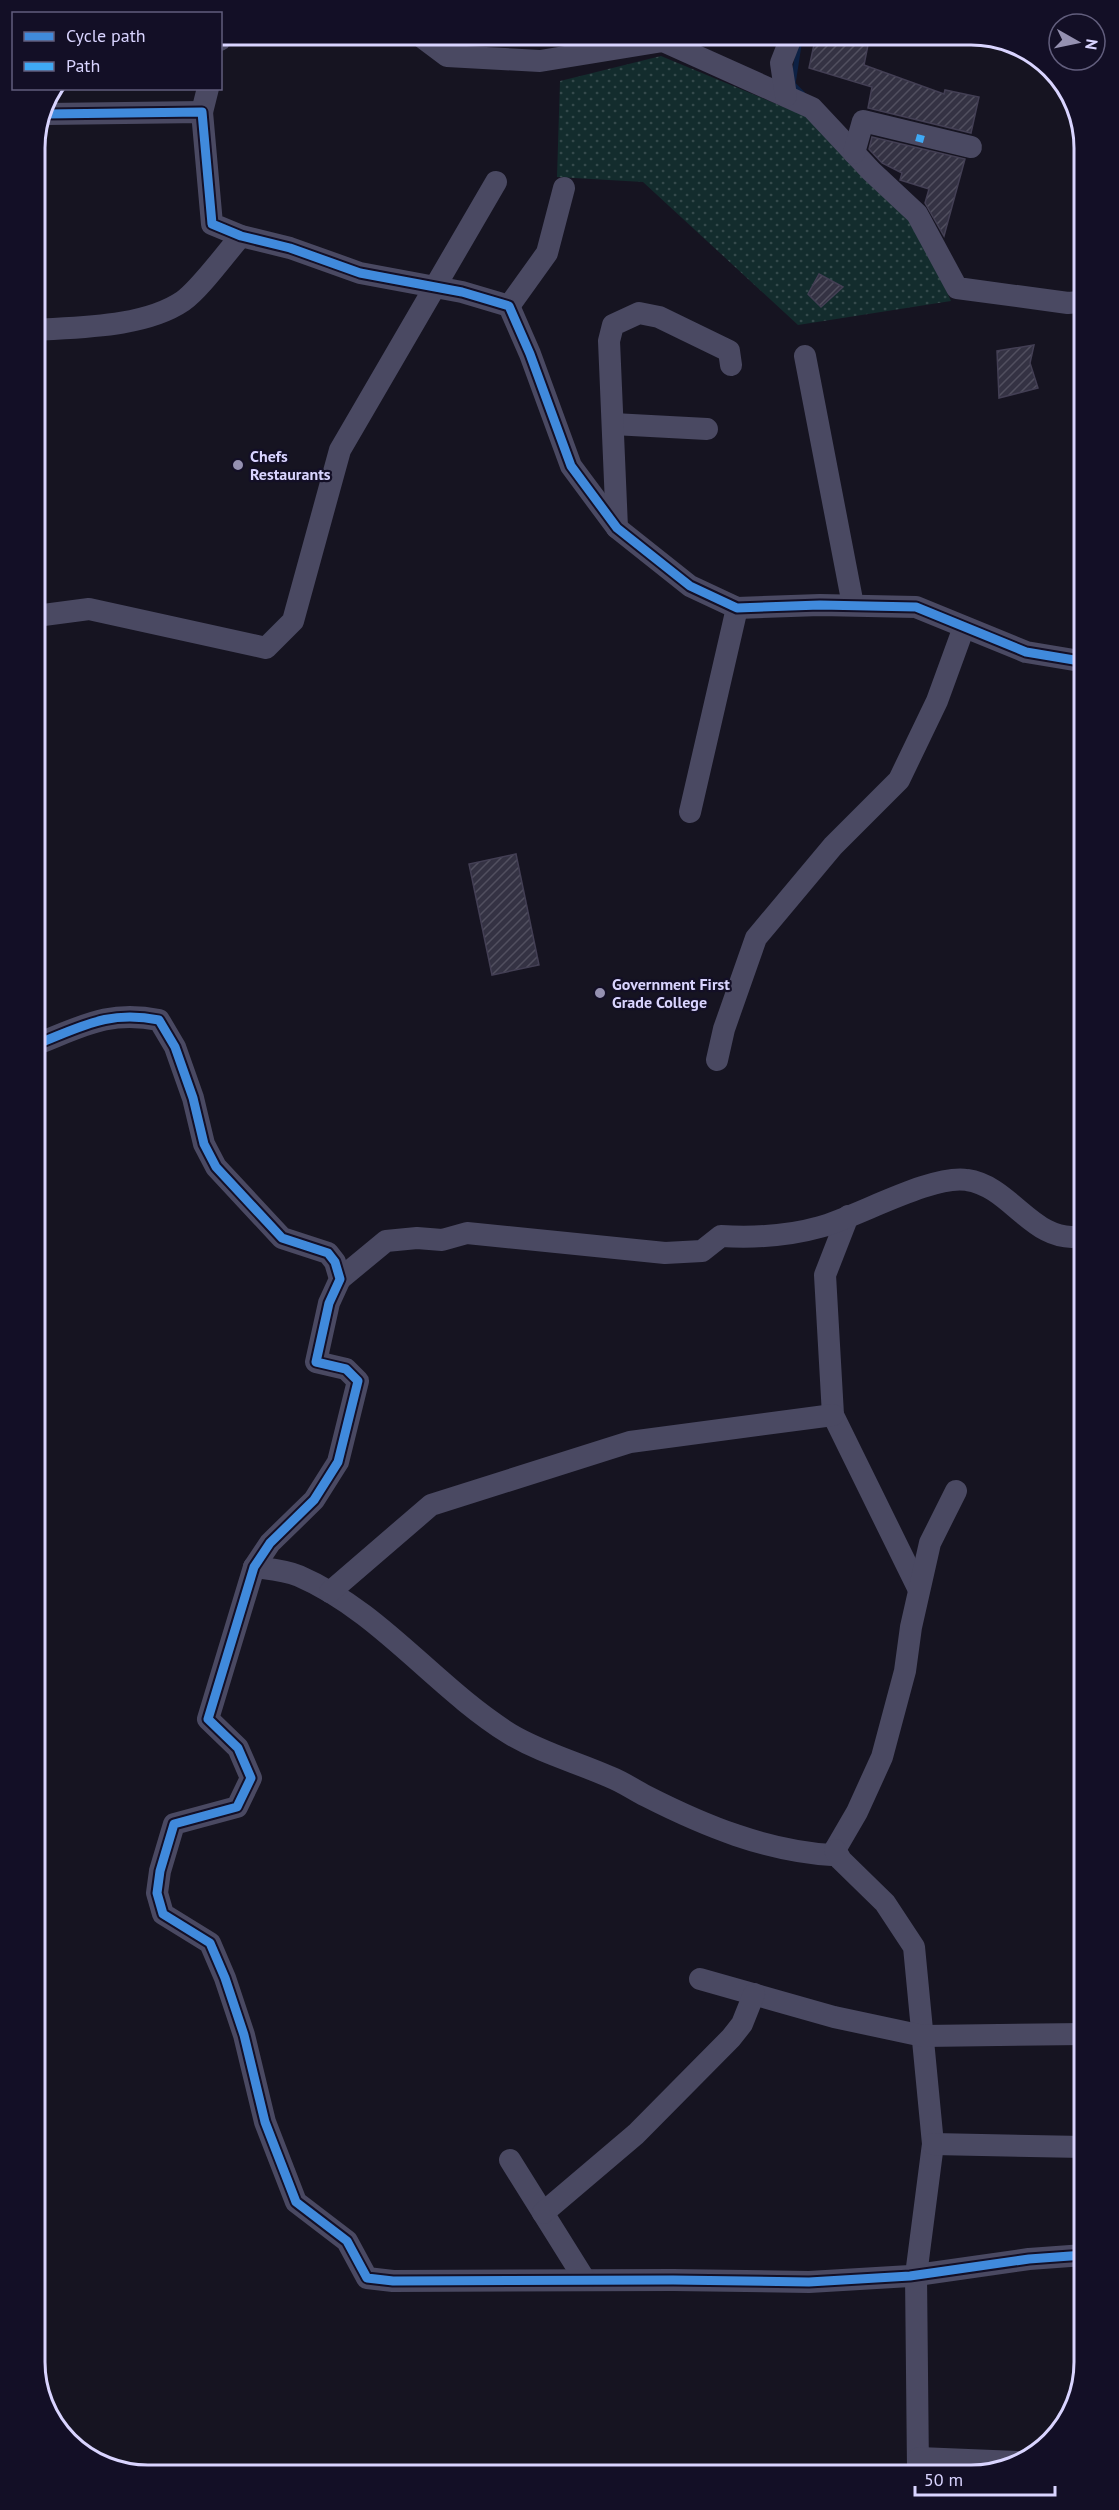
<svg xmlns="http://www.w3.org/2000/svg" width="1119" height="2510" font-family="'PT Sans',sans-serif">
<defs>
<pattern id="grass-dots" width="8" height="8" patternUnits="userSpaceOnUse" patternTransform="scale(1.5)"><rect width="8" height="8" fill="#132c2d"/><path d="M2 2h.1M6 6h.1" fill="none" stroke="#354a4c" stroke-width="1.8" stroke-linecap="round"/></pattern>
<pattern id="building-hatch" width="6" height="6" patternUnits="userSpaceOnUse" patternTransform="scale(1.5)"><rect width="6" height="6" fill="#343243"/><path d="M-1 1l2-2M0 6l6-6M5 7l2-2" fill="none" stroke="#514f5f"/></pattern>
</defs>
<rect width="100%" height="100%" fill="#161421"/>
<path fill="url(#grass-dots)" d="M661 56 808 117 905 212 930 255 951 301 798 325 643 182 557 177 560 81Z"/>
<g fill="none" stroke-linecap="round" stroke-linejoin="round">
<path stroke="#0d2144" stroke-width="5" d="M799 45 793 84 803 94"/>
</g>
<g fill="url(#building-hatch)" stroke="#433f54" stroke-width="1.5">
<path d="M816 35H870L864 65 944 94 945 90 979 97 971 133 868 108 872 87 809 68Z"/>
<path d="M872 137 965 159 944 236 925 203 929 189 900 180 902 173 882 163 869 149Z"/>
<path d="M819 274 843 287 821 307 808 294Z"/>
<path d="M1034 345 1030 363 1038 388 999 398 997 351Z"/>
<path d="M516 854 539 965 492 975 469 864Z"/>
</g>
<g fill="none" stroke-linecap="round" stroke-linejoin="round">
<g stroke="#4a4962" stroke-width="22">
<path d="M419 35 447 56 540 61 663 41 812 108 871 171 917 214 957 288 1068 303 1079 302"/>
<path d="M220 40 222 35"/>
<path d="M786 96 781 63 792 35"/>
<path d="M202 112 208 88"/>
<path d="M47 114 202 112 212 224 241 236 290 248 360 273 462 292 509 306 530 354 571 466 617 528 690 586 737 608 820 605 916 607 1026 652 1080 661"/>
<path d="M854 153 863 121 971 147"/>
<path d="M509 306 547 253 564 188"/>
<path d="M35 330C81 327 145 327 183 301 200 289 226 253 241 236"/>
<path d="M805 356 853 605"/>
<path d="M613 424 707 429"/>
<path d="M617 528 609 341 613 325 639 313 659 317 729 351 731 365"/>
<path d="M36 616 89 609 266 648 293 621 340 450 496 182"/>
<path d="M690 812 737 608"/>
<path d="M37 1044C83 1026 109 1010 159 1020L175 1047 193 1098 204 1144 216 1167 282 1238 328 1253 335 1262 340 1279 329 1303 316 1362 346 1369 358 1381 338 1462 314 1500 270 1543 254 1567 208 1719 238 1748 251 1778 237 1807 174 1824 160 1871 157 1893 163 1914 210 1943 225 1978 244 2035 265 2122 296 2202 347 2241 367 2278 393 2281 673 2280 809 2282 910 2276 1029 2259 1084 2255"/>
<path d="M717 1060 724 1029 756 938 833 846 899 780 937 701 964 627"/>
<path d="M848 1216 825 1275 833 1415 918 1588"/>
<path d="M340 1279 386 1241 417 1238 442 1240 467 1233 665 1253 702 1251 721 1236C755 1238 788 1236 820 1227 857 1217 932 1174 967 1180 1011 1186 1034 1245 1081 1236"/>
<path d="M254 1567C268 1569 285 1570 299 1576 380 1611 436 1688 510 1734 542 1753 576 1762 610 1777 623 1782 634 1790 646 1796 705 1826 766 1851 832 1855L857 1812 882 1757 905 1671 911 1627 930 1543 956 1491"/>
<path d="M330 1592 431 1505 630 1442 833 1415"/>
<path d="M835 1850 841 1860 885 1903 914 1947 933 2144 916 2275 918 2470"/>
<path d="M700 1979 834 2017 923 2036 1084 2034"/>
<path d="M933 2144 1084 2147"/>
<path d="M510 2160 585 2280"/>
<path d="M543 2213 636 2134 731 2038 742 2024 754 1994"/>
<path d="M919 2458 1018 2462"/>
</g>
<path stroke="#3fa9f5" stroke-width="8" stroke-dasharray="15 8" stroke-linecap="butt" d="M919 142 921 135"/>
<g stroke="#130f26" stroke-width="13">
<g id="cycleway">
<path d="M47 114 202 112 212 224 241 236 290 248 360 273 462 292 509 306 530 354 571 466 617 528 690 586 737 608 820 605 916 607 1026 652 1080 661"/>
<path d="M37 1044C83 1026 109 1010 159 1020L175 1047 193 1098 204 1144 216 1167 282 1238 328 1253 335 1262 340 1279 329 1303 316 1362 346 1369 358 1381 338 1462 314 1500 270 1543 254 1567 208 1719 238 1748 251 1778 237 1807 174 1824 160 1871 157 1893 163 1914 210 1943 225 1978 244 2035 265 2122 296 2202 347 2241 367 2278 393 2281 673 2280 809 2282 910 2276 1029 2259 1084 2255"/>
</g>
</g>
<use href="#cycleway" stroke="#408adc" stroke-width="9"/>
</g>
<g fill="#9591b1" stroke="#130f26" stroke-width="2">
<circle cx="238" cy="465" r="6"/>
<circle cx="600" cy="993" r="6"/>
</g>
<g text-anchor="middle" stroke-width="4.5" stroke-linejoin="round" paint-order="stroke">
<g font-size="16" font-weight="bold" fill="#d9d4ff" stroke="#130f26" text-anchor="start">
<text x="250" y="462">Chefs<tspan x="250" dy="18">Restaurants</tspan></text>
<text x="612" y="990">Government First<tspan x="612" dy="18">Grade College</tspan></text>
</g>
</g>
<path d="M0 0H1119V2510H0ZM148 45H971A103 103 0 0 1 1074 148V2362A103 103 0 0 1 971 2465H148A103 103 0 0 1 45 2362V148A103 103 0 0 1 148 45Z" fill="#130f26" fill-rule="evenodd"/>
<path fill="none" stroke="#d9d4ff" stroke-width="3" d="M148 45H971A103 103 0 0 1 1074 148V2362A103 103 0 0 1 971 2465H148A103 103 0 0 1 45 2362V148A103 103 0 0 1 148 45Z"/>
<rect x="12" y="12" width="210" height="78" fill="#130f26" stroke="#625e7d" stroke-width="1.5"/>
<rect x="24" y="32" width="30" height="9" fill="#408adc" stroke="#625e7d" stroke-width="1.5"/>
<text x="66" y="42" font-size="18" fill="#d9d4ff">Cycle path</text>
<rect x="24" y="62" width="30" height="9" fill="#3fa9f5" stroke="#625e7d" stroke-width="1.5"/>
<text x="66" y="72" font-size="18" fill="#d9d4ff">Path</text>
<g transform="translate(1077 42) rotate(99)"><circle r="28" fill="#130f26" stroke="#625e7d" stroke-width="1.5"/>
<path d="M0-4.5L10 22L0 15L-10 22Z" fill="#9591b1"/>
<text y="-9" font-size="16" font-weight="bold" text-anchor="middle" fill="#d9d4ff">N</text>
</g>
<path d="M915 2486v9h140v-9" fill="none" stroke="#d9d4ff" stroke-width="3"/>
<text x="924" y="2486" font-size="18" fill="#d9d4ff" stroke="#130f26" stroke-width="4.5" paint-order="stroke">50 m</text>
</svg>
